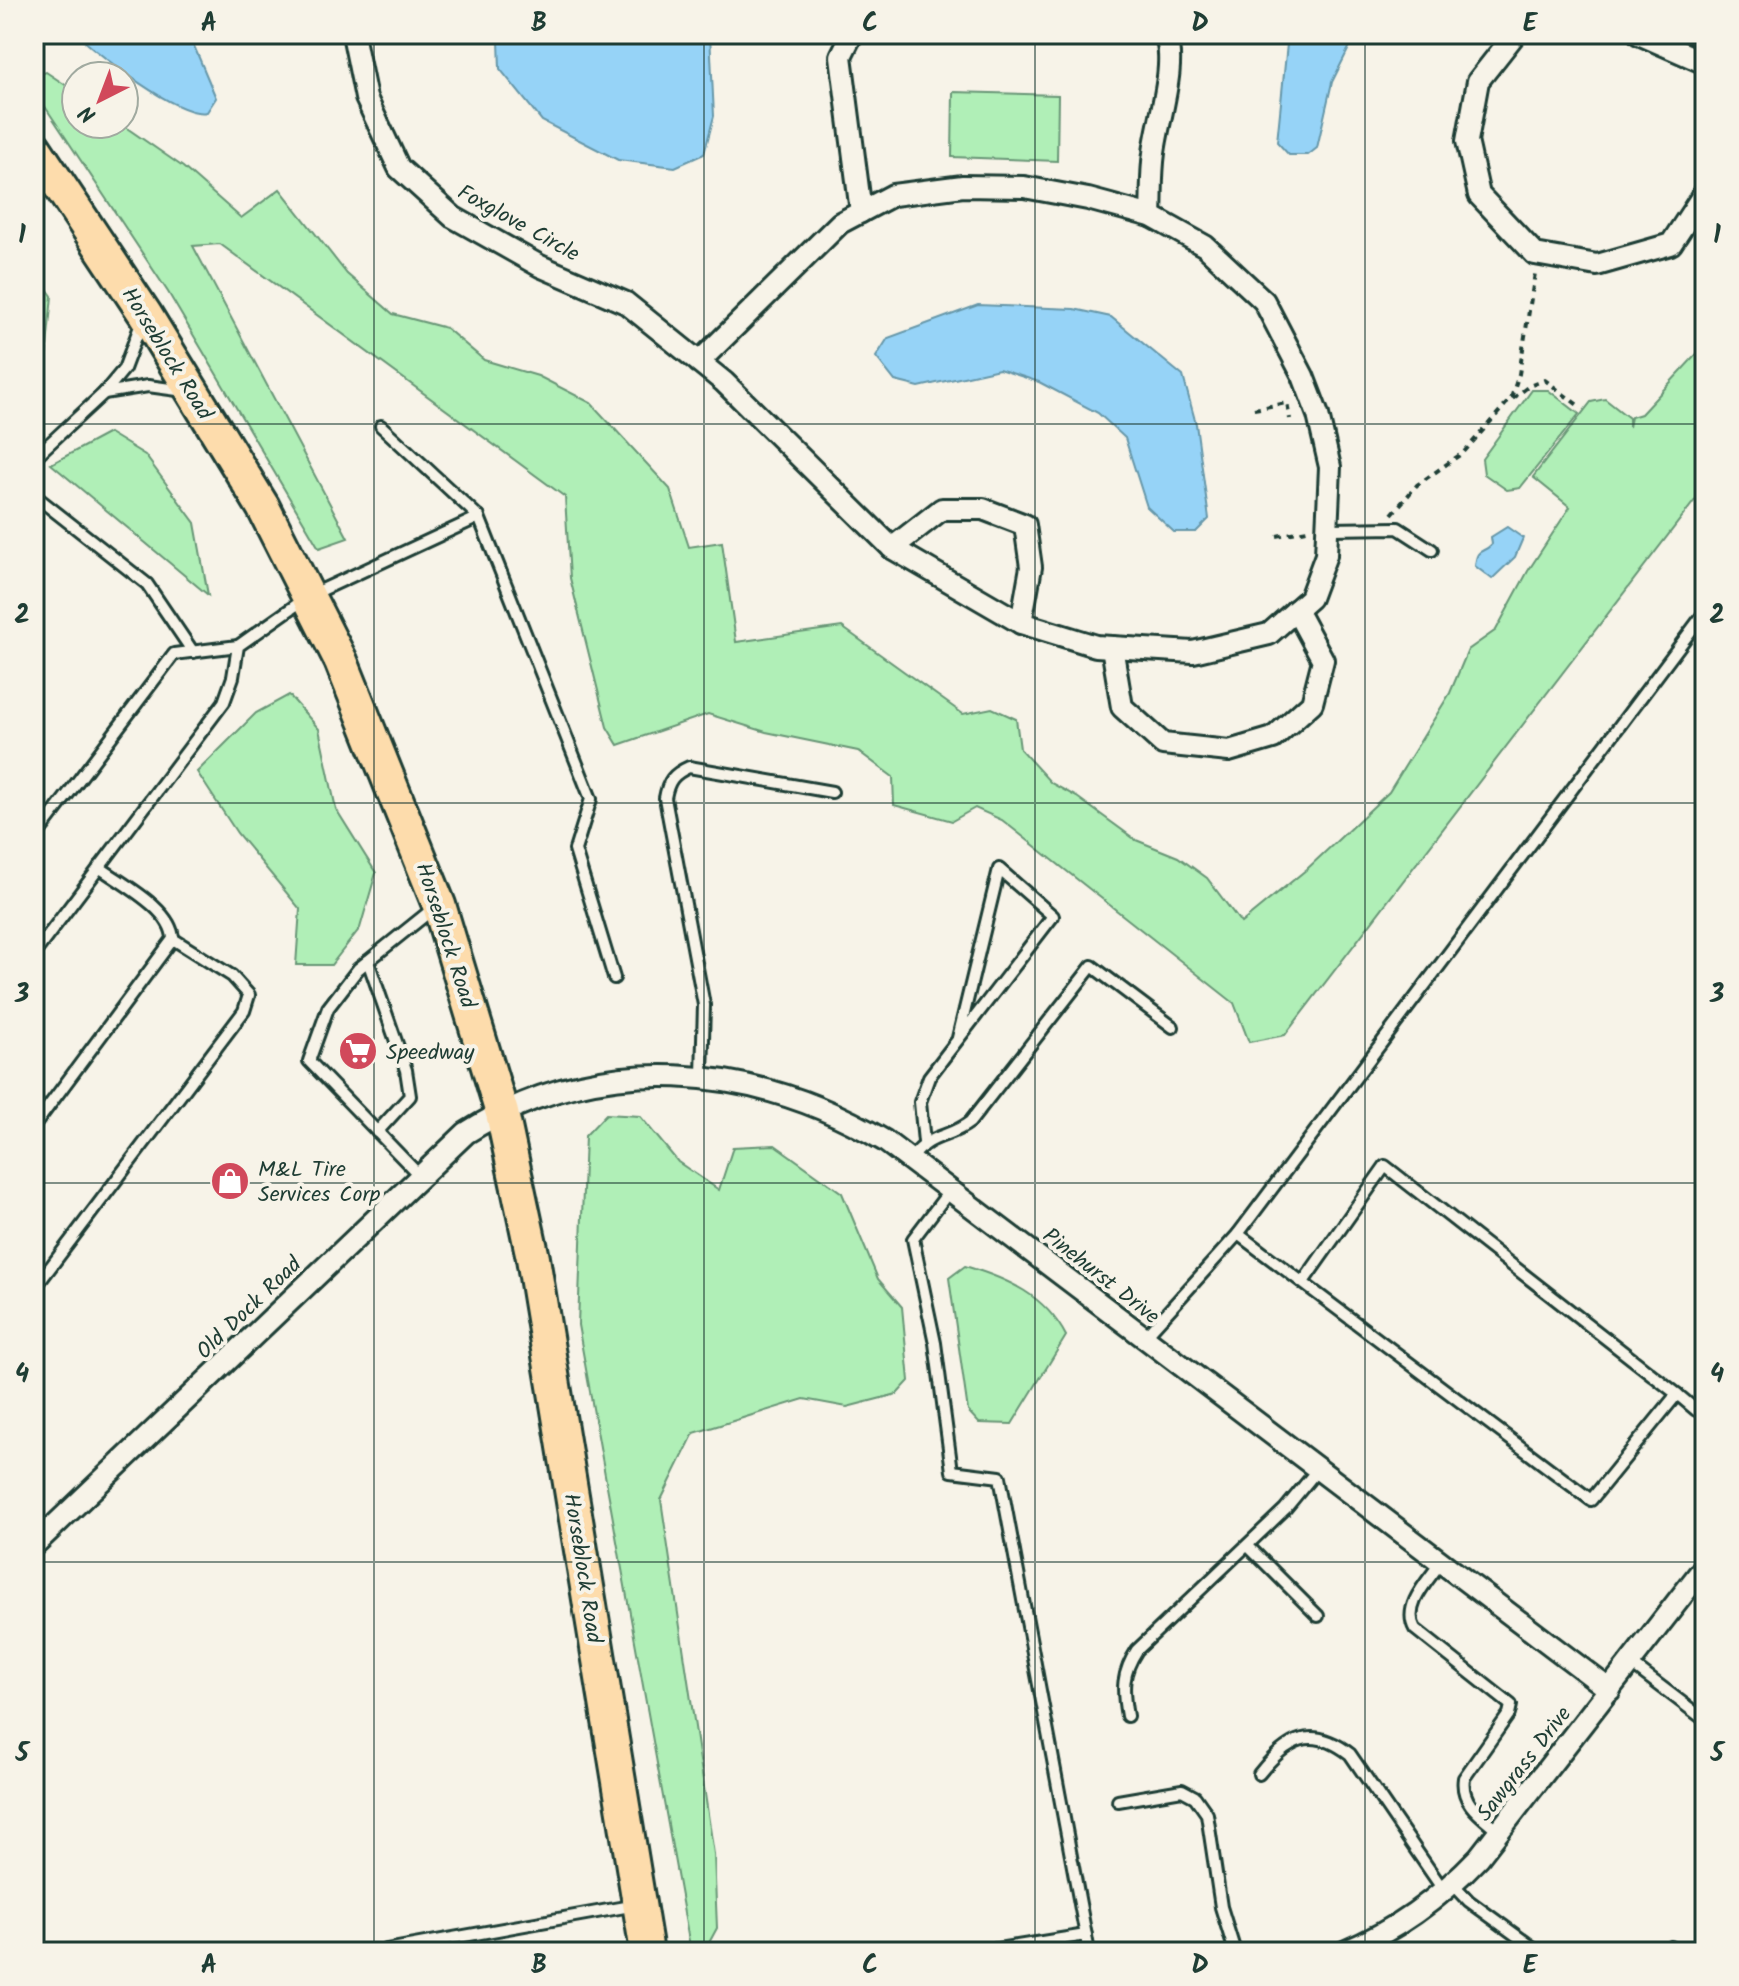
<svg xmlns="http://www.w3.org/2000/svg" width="1739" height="1986" font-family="Kalam,sans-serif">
<rect width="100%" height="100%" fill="#f7f3e8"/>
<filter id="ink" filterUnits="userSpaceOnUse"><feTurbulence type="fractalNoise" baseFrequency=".0125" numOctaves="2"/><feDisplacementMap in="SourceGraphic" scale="16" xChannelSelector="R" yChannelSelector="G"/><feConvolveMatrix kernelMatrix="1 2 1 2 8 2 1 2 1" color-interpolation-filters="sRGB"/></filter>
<g filter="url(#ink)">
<g fill="#b0efb7" stroke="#689676" stroke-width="2">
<path d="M46 72 76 92V124H121L183 167 241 218 280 189 347 274 393 314 446 328 484 360 538 376 591 403 670 489 689 547 722 542 736 642 842 627 963 714 992 708 1016 719 1020 749 1051 783 1077 797 1136 840 1178 857 1207 878 1241 923 1307 869 1389 792 1450 693 1468 650 1496 630 1528 571 1570 507 1533 477 1591 402 1605 399 1629 418V427L1631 417 1641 414 1705 345V487L1285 1035 1249 1042 1234 1003 1002 820 975 808 952 821 894 805 893 777 858 751 766 732 708 714 618 745 607 727 570 578 565 497 220 244 193 246 348 538 319 548 168 292 34 90V76Z"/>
<path d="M953 92 1058 95 1057 161 952 157Z"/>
<path d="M34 270 52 296 44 378 34 388Z"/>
<path d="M1532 390H1548L1579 414 1520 488 1507 490 1484 474 1482 459Z"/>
<path d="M109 433 145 455 195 523 208 595 51 464Z"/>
<path d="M289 695 319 729 336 809 376 873 360 928 331 965H296L300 909 237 833 197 772 256 713Z"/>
<path d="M606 1114 640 1116 678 1162 719 1190 733 1147 775 1145 842 1193 878 1279 902 1307 909 1381 897 1394 847 1407 804 1399 694 1433 661 1500 714 1854 717 1928 704 1952H691L578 1325 585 1136Z"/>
<path d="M965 1266C1008 1279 1045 1295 1066 1336L1012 1424 979 1423 968 1411 949 1278Z"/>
</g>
<g fill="#96d3f7" stroke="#6697a9" stroke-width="2">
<path d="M76 34H189L216 98 207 112C179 119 99 54 76 34Z"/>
<path d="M514 34H710L714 116 704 154 675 167 618 160 542 121 500 69 499 41Z"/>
<path d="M1288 34H1356L1332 82 1317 148 1308 155H1289L1277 142Z"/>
<path d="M978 305 1074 309 1111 317 1183 376 1196 424 1209 519 1196 532H1174L1147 507 1125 438 1098 413 1039 382 999 369 919 387 895 381 876 357 888 338Z"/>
<path d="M1507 527 1523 538 1515 557 1492 579 1475 566C1477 546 1482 555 1492 544L1491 537Z"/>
</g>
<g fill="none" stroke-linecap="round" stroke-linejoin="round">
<g stroke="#1f3d34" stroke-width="16">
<g id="lane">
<path d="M104 393 148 386 185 391"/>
<path d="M381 426 479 517 591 799 575 850 614 978"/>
<path d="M34 458 104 393 124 369 142 321"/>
<path d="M34 495 147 584 193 652"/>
<path d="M1329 529 1398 528 1432 550"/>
<path d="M34 839 174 654 238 646"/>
<path d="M34 954 224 702 233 677 238 646 309 596 479 517"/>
<path d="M368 961 406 1070 410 1096 377 1132"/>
<path d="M702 1075 704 1005 665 798C668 781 673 774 689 767L832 792"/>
<path d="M34 1126 173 939C172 909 122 884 99 867"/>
<path d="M924 1142 920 1102 929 1077 1053 916 999 869 958 1038"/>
<path d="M911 1159C932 1131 947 1140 970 1122L1092 966 1173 1027"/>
<path d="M419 1175 309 1061 328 1008 358 969 434 908"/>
<path d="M951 1189 913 1239 935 1343 952 1471 1000 1477 1089 1952"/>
<path d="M1238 1234 1591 1500 1677 1394 1385 1166 1303 1282"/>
<path d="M34 1289 244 1011 249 995 232 976 173 939"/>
<path d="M1144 1338 1238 1234 1705 612"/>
<path d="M1677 1394 1696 1410 1705 1412"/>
<path d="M1248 1546 1318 1616"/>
<path d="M1441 1562C1428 1581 1402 1606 1415 1629L1511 1705 1509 1714 1464 1778C1460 1804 1483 1817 1500 1832"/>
<path d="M1630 1663 1705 1720"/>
<path d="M1127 1716C1122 1689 1122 1673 1137 1650L1285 1509 1318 1469"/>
<path d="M1259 1774C1287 1739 1311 1724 1350 1754L1444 1891"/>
<path d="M1118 1801 1182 1790 1195 1797 1207 1814 1221 1907 1235 1952"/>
<path d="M1453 1884 1469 1901 1539 1952"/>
<path d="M375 1952 636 1905"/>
<path d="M979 1952 1086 1935"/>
<path d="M1667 1952 1671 1947"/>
</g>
</g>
<g stroke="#1f3d34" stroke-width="26">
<g id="street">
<path d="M353 34 366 98 399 168 453 217 540 266 626 303 724 382 892 548 1021 623 1096 646 1193 652 1269 634 1310 598 1326 555 1330 467 1318 415 1303 376 1264 301 1205 246 1151 216 1088 199 1024 187 963 186 893 195 840 223 699 362"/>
<path d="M852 34 841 56 861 212"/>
<path d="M1515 34 1478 81 1467 141 1479 195 1535 254 1597 265 1671 244 1705 192"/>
<path d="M1639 34 1705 63"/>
<path d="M1151 216C1152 195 1151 174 1154 153 1157 123 1179 60 1164 34"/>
<path d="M892 548 942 509H983L1025 525 1031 567 1021 623"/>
<path d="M1112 647 1122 707 1163 744 1229 751 1273 738 1312 703 1323 660 1296 610"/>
<path d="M34 1545 466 1133C599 1049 754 1063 885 1141L1610 1690"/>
<path d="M1344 1952C1395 1931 1441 1897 1479 1857L1705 1566"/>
</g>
</g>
<g stroke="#1f3d34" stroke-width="38">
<path id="primary" d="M34 147 145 314 263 507 341 661 439 905 502 1113 533 1258 647 1952"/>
</g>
<g stroke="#1f3d34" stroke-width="4" stroke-dasharray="6 6" stroke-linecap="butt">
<path d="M1511 398 1519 374 1535 273"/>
<path d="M1254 409 1287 403 1290 419"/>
<path d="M1392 514 1417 485 1464 452 1506 404 1529 386 1545 380 1579 406"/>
<path d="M1277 536 1307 530"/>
</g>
<use href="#lane" stroke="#f7f3e8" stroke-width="10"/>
<use href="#street" stroke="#f7f3e8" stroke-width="20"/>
<use href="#primary" stroke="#fddcac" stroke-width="32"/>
</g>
</g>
<path fill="none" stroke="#1f3d34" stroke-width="2" stroke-opacity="0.55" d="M374 34V1952M704 34V1952M1035 34V1952M1365 34V1952M34 424H1705M34 803H1705M34 1183H1705M34 1562H1705"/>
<defs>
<g id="supermarket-disc" transform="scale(2)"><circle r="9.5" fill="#d1495b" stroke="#f7f3e8"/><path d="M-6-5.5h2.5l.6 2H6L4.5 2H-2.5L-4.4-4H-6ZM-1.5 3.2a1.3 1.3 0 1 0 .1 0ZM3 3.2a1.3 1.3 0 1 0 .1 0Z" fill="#fff"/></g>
<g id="shop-disc" transform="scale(2)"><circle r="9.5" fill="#d1495b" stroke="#f7f3e8"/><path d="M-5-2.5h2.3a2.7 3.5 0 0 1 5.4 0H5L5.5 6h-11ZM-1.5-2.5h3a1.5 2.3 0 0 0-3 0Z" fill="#fff"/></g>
</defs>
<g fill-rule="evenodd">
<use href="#supermarket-disc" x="358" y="1051"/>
<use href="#shop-disc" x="230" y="1181"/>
</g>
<g text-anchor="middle" stroke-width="8" stroke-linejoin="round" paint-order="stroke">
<g font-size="22" fill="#1f3d34" stroke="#f7f3e8">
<text transform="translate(519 222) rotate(29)" y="8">Foxglove Circle</text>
<text transform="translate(168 353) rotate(58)" y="8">Horseblock Road</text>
<text transform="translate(447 935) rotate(72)" y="8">Horseblock Road</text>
<text transform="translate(1102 1275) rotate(38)" y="8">Pinehurst Drive</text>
<text transform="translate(248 1307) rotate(-44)" y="8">Old Dock Road</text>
<text transform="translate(584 1568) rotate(81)" y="8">Horseblock Road</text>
<text transform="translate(1523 1763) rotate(-52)" y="8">Sawgrass Drive</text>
</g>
<g font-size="22" fill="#1f3d34" stroke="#f7f3e8" text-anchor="start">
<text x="386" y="1059">Speedway</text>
<text x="258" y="1176">M&amp;L Tire<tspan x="258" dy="25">Services Corp</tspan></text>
</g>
</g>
<rect width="1739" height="1986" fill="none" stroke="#f7f3e8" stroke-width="88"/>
<g transform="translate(100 100) rotate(222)"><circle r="38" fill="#f7f3e8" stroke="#a1aaa0" stroke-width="2"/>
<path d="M0-6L14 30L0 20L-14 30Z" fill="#d1495b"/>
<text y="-12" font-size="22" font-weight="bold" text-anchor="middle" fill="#1f3d34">N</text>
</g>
<rect x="44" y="44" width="1651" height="1898" fill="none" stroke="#1f3d34" stroke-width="3"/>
<g font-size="26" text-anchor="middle" font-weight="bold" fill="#1f3d34">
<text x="209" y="31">A</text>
<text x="539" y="31">B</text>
<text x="870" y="31">C</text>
<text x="1200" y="31">D</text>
<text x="1530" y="31">E</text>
<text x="22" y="243">1</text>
<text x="1717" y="243">1</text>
<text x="22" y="623">2</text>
<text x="1717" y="623">2</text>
<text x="22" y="1002">3</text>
<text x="1717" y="1002">3</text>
<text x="22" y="1382">4</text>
<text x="1717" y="1382">4</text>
<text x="22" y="1761">5</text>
<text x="1717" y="1761">5</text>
<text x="209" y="1973">A</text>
<text x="539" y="1973">B</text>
<text x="870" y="1973">C</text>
<text x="1200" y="1973">D</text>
<text x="1530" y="1973">E</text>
</g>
</svg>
